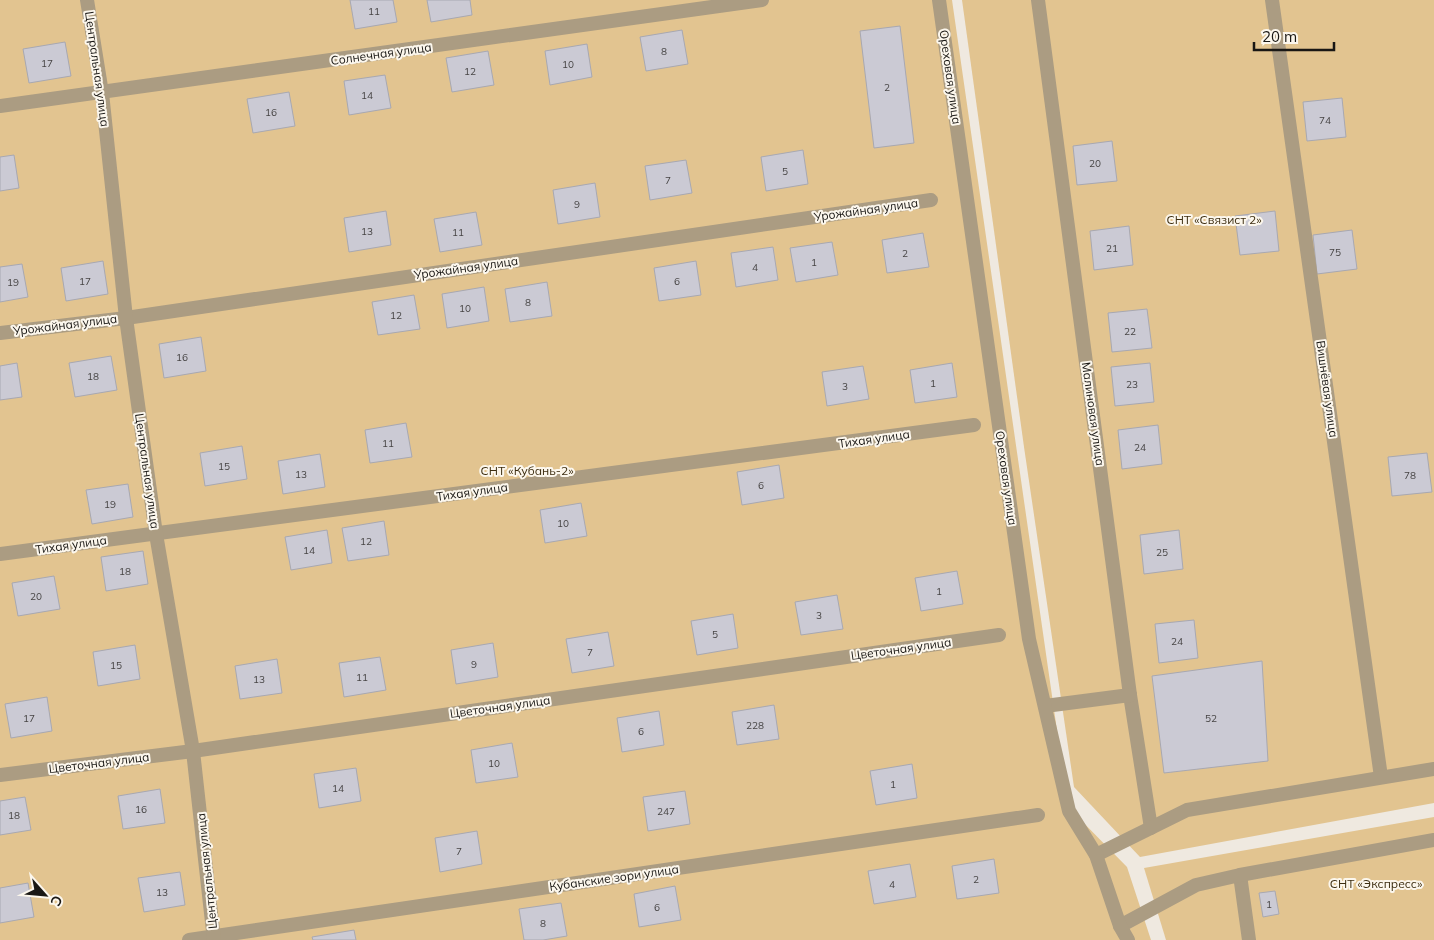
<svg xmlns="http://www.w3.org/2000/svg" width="1434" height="940" font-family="Mulish,sans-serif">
<rect width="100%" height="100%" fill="#efe9e0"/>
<g fill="#e2c490">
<path d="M0 0H952L1068 807 1127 867 1151 940H0Z"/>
<path d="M962 0H1434V803L1140 857 1074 787 1024 447Z"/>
<path d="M1434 817V940H1166L1144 868Z"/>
</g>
<g fill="#cbcad4" stroke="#a8a8b1">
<path d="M350 0H393L397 22 355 29Z"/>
<path d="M427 0H470L472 15 431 22Z"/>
<path d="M900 26 914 143 874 148 860 31Z"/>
<path d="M682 30 688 64 646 71 640 37Z"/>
<path d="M65 42 71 76 29 83 23 49Z"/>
<path d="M587 44 592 77 550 85 545 51Z"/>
<path d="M488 51 494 85 452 92 446 58Z"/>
<path d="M385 75 391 108 349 115 344 81Z"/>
<path d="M289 92 295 126 253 133 247 99Z"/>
<path d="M1342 98 1346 137 1307 141 1303 102Z"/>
<path d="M1112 141 1117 181 1077 185 1073 146Z"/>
<path d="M803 150 808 184 766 191 761 157Z"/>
<path d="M14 155 19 188 0 191V157Z"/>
<path d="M686 160 692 193 650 200 645 166Z"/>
<path d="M595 183 600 217 558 224 553 190Z"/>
<path d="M386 211 391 245 349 252 344 218Z"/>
<path d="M1275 211 1279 251 1240 255 1235 216Z"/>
<path d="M476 212 482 245 440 252 434 219Z"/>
<path d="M1129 226 1133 265 1094 270 1090 231Z"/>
<path d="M1352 230 1357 269 1317 274 1313 235Z"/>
<path d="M923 233 929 267 887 273 882 240Z"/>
<path d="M832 242 838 275 796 282 790 248Z"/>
<path d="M773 247 778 280 736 287 731 253Z"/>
<path d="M103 261 108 294 66 301 61 268Z"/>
<path d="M696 261 701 295 659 301 654 268Z"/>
<path d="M22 264 28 297 0 302V267Z"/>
<path d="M547 282 552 316 510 322 505 289Z"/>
<path d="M484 287 489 321 447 328 442 294Z"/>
<path d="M414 295 420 329 378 335 372 302Z"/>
<path d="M1147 309 1152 348 1112 352 1108 313Z"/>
<path d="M201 337 206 371 164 378 159 344Z"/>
<path d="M111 356 117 390 75 397 69 363Z"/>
<path d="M17 363 22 397 0 400V366Z"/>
<path d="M952 363 957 397 915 403 910 370Z"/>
<path d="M1150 363 1154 402 1115 406 1111 367Z"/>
<path d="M863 366 869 399 827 406 822 372Z"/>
<path d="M406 423 412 457 370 463 365 430Z"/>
<path d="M1158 425 1162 464 1122 469 1118 430Z"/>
<path d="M242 446 247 479 205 486 200 453Z"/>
<path d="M1427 453 1432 492 1392 496 1388 457Z"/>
<path d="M320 454 325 487 283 494 278 461Z"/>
<path d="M779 465 784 498 742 505 737 472Z"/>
<path d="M128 484 133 517 92 524 86 490Z"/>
<path d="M581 503 587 536 545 543 540 510Z"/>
<path d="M384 521 389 555 348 561 342 528Z"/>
<path d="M327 530 332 563 291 570 285 537Z"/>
<path d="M1179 530 1183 569 1144 574 1140 535Z"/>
<path d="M143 551 148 584 106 591 101 557Z"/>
<path d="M957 571 963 604 921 611 915 578Z"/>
<path d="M54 576 60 609 18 616 12 583Z"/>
<path d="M837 595 843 629 801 635 795 602Z"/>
<path d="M733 614 738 648 697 655 691 621Z"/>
<path d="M1194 620 1198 658 1159 663 1155 624Z"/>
<path d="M608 632 614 666 572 673 566 639Z"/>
<path d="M493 643 498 677 456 684 451 650Z"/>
<path d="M135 645 140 679 98 686 93 652Z"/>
<path d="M380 657 386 690 344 697 339 663Z"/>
<path d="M277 659 282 693 240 699 235 666Z"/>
<path d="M1262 661 1268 761 1164 773 1152 676Z"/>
<path d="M47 697 52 731 11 738 5 704Z"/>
<path d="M774 705 779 739 737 745 732 712Z"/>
<path d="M659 711 664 745 622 752 617 718Z"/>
<path d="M512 743 518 777 476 783 471 750Z"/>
<path d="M912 764 917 798 876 805 870 771Z"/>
<path d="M356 768 361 801 319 808 314 774Z"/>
<path d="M160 789 165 823 123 829 118 796Z"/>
<path d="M685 791 690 824 648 831 643 797Z"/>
<path d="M25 797 31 830 0 835V801Z"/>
<path d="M477 831 482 864 440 872 435 838Z"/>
<path d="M994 859 999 893 957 899 952 866Z"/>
<path d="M910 864 916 897 874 904 868 871Z"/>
<path d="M180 872 185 905 144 912 138 878Z"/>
<path d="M28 883 34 917 0 923V888Z"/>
<path d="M675 886 681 920 639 927 634 894Z"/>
<path d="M1275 891 1279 914 1263 917 1259 893Z"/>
<path d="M561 903 567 936 543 940H524L519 909Z"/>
<path d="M354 930 356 940H313L312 937Z"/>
</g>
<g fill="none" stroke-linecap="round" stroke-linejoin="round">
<g stroke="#ab9c82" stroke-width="14">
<path d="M1038 0 1130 695 1151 828"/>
<path d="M1272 0 1381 777"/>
<path d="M0 106 762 0"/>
<path d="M0 333 126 318 931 200"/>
<path d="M0 554 974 425"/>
<path d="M1045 706 1130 695"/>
<path d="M0 775 193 751 999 635"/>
<path d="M1096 855 1187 810 1434 769"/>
<path d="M1240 875 1249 940"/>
<path d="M1120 926 1196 885 1240 875 1434 840"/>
<path d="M189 940 1038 815"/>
</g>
<g stroke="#ab9c82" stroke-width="14">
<path d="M87 0 102 93 126 318 156 534 193 751 214 940"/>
<path d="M939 0 1029 639 1069 811 1096 855 1120 926 1128 940"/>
</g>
</g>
<g text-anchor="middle" stroke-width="4" stroke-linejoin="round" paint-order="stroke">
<g font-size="10" fill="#464444">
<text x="374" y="15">11</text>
<text x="664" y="55">8</text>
<text x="47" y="67">17</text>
<text x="568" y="68">10</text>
<text x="470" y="75">12</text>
<text x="887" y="91">2</text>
<text x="367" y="99">14</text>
<text x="271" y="116">16</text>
<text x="1325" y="124">74</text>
<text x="1095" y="167">20</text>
<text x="785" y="175">5</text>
<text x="668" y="184">7</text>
<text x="577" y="208">9</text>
<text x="367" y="235">13</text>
<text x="458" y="236">11</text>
<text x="1112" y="252">21</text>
<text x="1335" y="256">75</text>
<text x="905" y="257">2</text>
<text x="814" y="266">1</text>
<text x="755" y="271">4</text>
<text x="85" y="285">17</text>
<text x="677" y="285">6</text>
<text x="13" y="286">19</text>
<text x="528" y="306">8</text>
<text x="465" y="312">10</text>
<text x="396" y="319">12</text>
<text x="1130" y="335">22</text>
<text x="182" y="361">16</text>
<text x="93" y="380">18</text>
<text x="933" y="387">1</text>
<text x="1132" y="388">23</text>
<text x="845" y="390">3</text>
<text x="388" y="447">11</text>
<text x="1140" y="451">24</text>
<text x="224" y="470">15</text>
<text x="301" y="478">13</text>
<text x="1410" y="479">78</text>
<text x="761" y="489">6</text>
<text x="110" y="508">19</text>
<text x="563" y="527">10</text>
<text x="366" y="545">12</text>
<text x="309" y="554">14</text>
<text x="1162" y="556">25</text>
<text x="125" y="575">18</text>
<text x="939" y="595">1</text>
<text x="36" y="600">20</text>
<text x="819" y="619">3</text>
<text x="715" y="638">5</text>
<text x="1177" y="645">24</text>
<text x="590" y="656">7</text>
<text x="474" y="668">9</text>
<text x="116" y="669">15</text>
<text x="362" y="681">11</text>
<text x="259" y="683">13</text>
<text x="29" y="722">17</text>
<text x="1211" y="722">52</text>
<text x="755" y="729">228</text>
<text x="641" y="735">6</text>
<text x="494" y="767">10</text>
<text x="893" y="788">1</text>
<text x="338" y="792">14</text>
<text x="141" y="813">16</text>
<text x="666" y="815">247</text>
<text x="14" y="819">18</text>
<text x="459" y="855">7</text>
<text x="976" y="883">2</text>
<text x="892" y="888">4</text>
<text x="162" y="896">13</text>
<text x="1269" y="908">1</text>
<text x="657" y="911">6</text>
<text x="543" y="927">8</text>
</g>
<g font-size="12" fill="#191714" stroke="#fcf7ed">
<text transform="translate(381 54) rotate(-8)" y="4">Солнечная улица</text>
<text transform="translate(97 69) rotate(82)" y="4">Центральная улица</text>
<text transform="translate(950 77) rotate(82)" y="4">Ореховая улица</text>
<text transform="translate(866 210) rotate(-8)" y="4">Урожайная улица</text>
<text transform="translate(466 268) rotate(-8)" y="4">Урожайная улица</text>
<text transform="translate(65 325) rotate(-7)" y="4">Урожайная улица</text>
<text transform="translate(1327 389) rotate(82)" y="4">Вишнёвая улица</text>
<text transform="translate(1093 414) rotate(82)" y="4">Малиновая улица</text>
<text transform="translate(874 439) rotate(-8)" y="4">Тихая улица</text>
<text transform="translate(147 471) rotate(82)" y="4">Центральная улица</text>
<text transform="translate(1006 478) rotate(82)" y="4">Ореховая улица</text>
<text transform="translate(472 492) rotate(-8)" y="4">Тихая улица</text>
<text transform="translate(71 545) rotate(-8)" y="4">Тихая улица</text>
<text transform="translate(901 649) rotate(-8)" y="4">Цветочная улица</text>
<text transform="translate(500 707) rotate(-8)" y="4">Цветочная улица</text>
<text transform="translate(99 763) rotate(-7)" y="4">Цветочная улица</text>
<text transform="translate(207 871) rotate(-96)" y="4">Центральная улица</text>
<text transform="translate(614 878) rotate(-8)" y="4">Кубанские зори улица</text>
</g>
<g font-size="12" fill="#3c2d10" stroke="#fcf7ed">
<text x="1214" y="224">СНТ «Связист 2»</text>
<text x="527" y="475">СНТ «Кубань-2»</text>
<text x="1376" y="888">СНТ «Экспресс»</text>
</g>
</g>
<g transform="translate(45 895) rotate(117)" stroke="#fcf7ed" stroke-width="4" paint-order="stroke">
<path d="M0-4L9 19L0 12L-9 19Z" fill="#191714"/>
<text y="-8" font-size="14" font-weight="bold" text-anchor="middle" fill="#191714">С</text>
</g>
<path d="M1254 42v8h80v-8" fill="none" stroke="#191714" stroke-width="2.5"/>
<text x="1262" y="42" font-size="15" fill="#191714" stroke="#fcf7ed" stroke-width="4" paint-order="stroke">20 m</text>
</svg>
